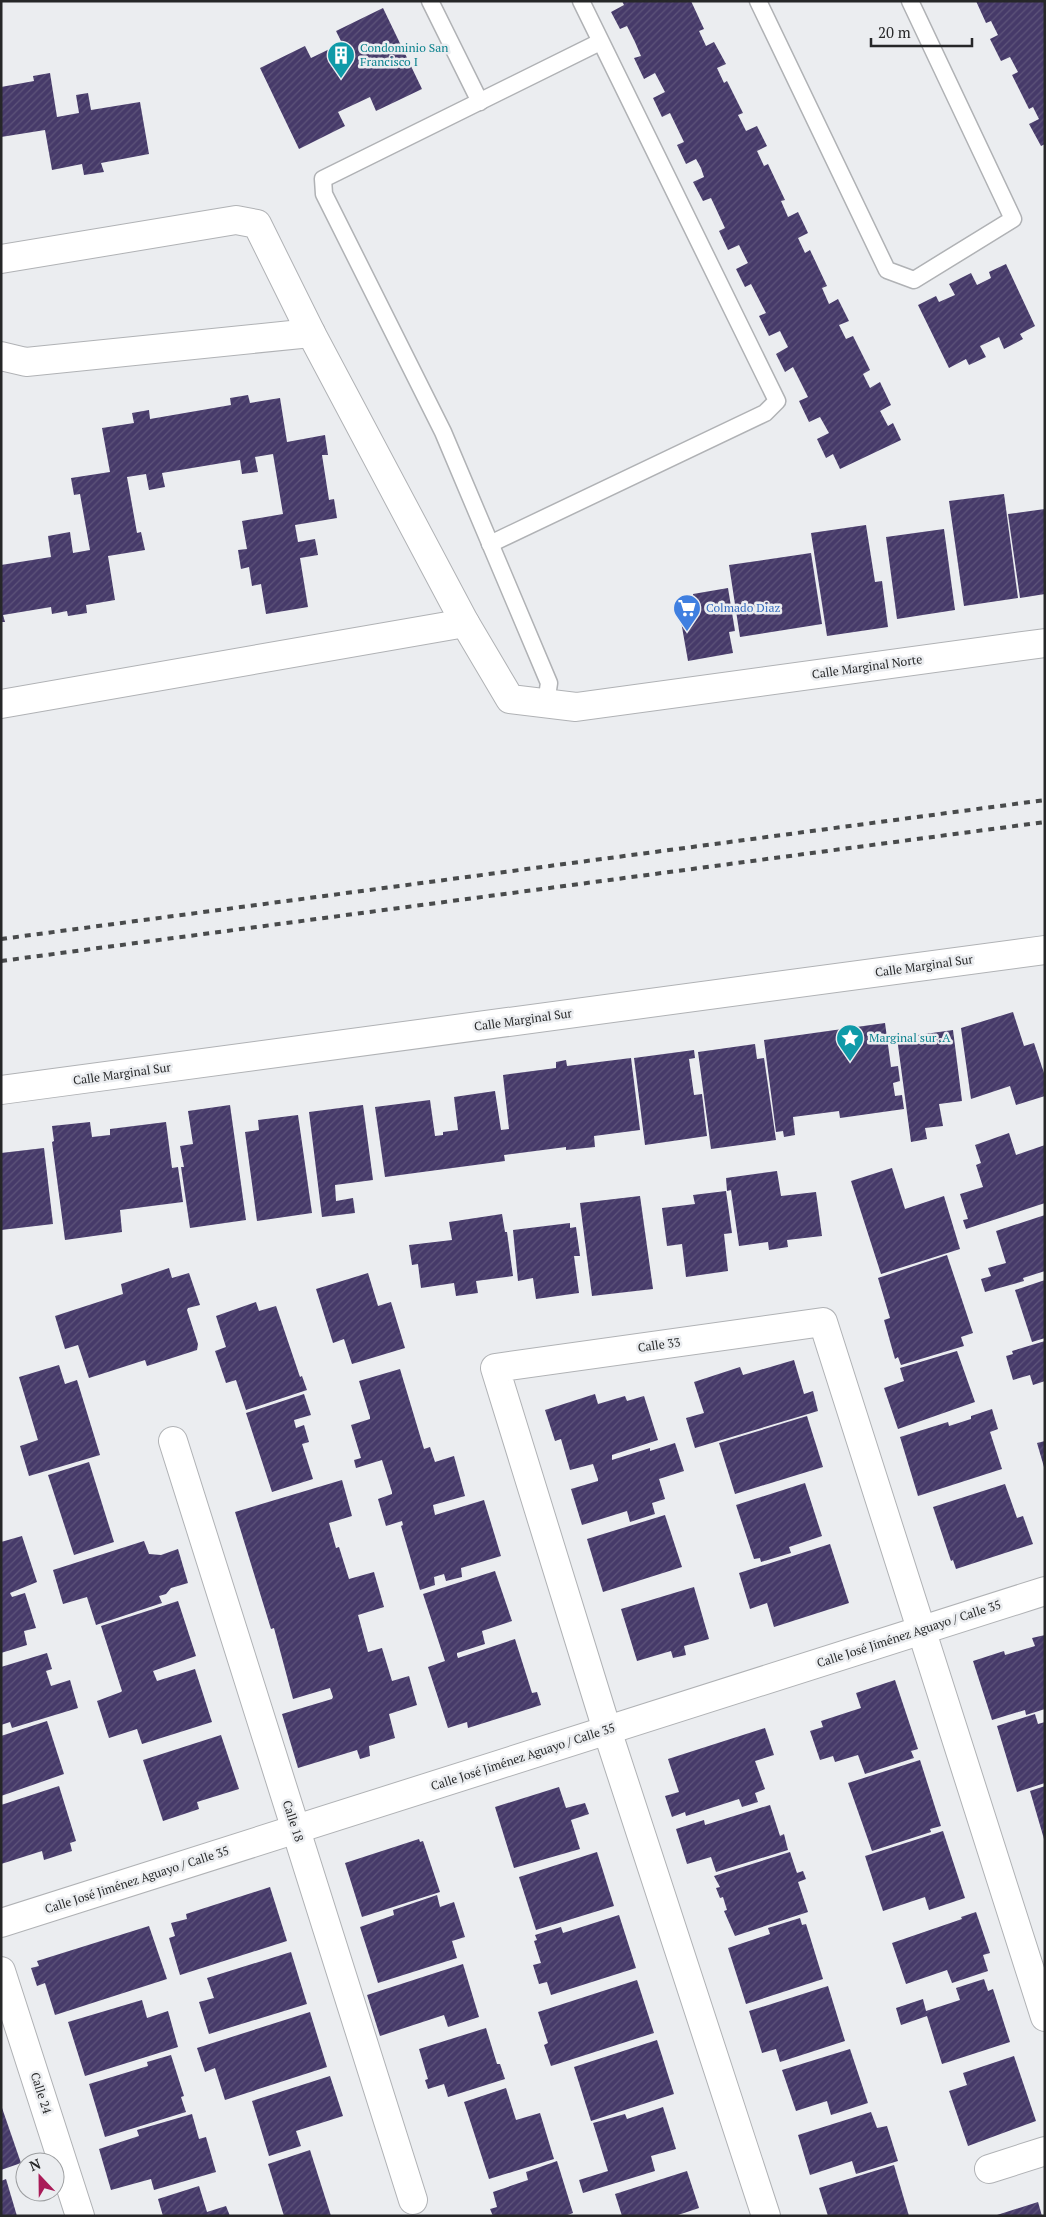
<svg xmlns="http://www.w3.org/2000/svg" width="1046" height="2217" font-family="'PT Serif',serif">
<defs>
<pattern id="building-hatch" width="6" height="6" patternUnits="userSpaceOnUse" patternTransform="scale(1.25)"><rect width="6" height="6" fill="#463a69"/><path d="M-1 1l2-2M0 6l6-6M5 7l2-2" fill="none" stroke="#5e547a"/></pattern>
</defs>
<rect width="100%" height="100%" fill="#ebedf0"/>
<g fill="url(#building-hatch)">
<path d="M622 1H691L704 29 699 31 706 46 714 42 726 64 717 68 724 83 727 81 743 113 738 115 746 131 757 126 767 146 757 151 764 166 768 164 785 200 781 201 788 217 798 212 808 233 798 238 805 253 810 250 827 286 822 288 829 304 838 299 849 321 839 325 846 339 853 336 870 370 863 374 870 388 880 382 891 405 880 411 888 426 893 423 901 440 840 469 833 454 826 458 817 439 829 433 820 417 809 422 799 401 808 397 793 367 785 372 776 354 788 347 780 331 769 336 759 316 766 313 751 284 745 287 736 269 748 263 739 245 728 250 719 231 725 228 711 198 703 201 693 182 704 177 701 168 696 159 686 164 677 145 684 142 670 113 662 117 653 98 665 92 655 73 644 79 634 58 641 56 635 42 627 26 620 29 611 12 624 5Z"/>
<path d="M976 1H1045V144L1041 146 1029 124 1039 119 1033 107 1029 109 1012 75 1018 72 1010 57 1001 61 990 39 998 35 991 21 986 23Z"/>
<path d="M383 8 422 89 376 111 370 97 338 112 345 126 299 149 260 68 305 46 311 58 342 43 336 31Z"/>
<path d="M50 73 57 117 79 113 76 95 88 93 91 110 140 102 149 154 101 163 104 172 84 175 82 164 52 170 45 130 1 137V87L34 81 33 76Z"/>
<path d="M1006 264 1035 326 1020 334 1023 339 1004 349 999 337 980 346 986 357 969 365 966 359 949 368 918 305 936 296 939 302 955 295 949 284 971 273 977 285 991 278 989 272Z"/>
<path d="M248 395 250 403 280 398 287 442 325 435 328 455H322L329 500 334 499 337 518 295 525 298 542 315 539 318 555 300 558 308 607 266 614 261 584 252 586 249 567 241 569 238 550 247 549 242 521 283 514 273 454 255 457 258 472 242 474 240 460 162 473 165 487 149 490 146 474 127 477 137 533 141 532 145 550 108 556 115 600 86 605 87 613 68 616 67 611 52 614 51 607 3 615 5 622H1V565L51 557 48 536 70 532 73 553 90 550 80 494 74 495 71 478 110 472 102 428 134 423 132 413 149 410 150 419 231 405 230 398Z"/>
<path d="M1004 494 1018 598 964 606 949 501Z"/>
<path d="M1045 509V594L1020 598 1008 514Z"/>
<path d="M866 525 875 582 882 581 888 627 827 636 811 533Z"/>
<path d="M944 529 955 610 897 619 886 537Z"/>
<path d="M811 553 822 624 740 637 729 565Z"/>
<path d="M728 588 735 631 729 632 733 653 688 661 679 610 695 607 693 594Z"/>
<path d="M1013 1012 1024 1046 1034 1043 1045 1076V1096L1016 1105 1010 1086 971 1099 961 1028Z"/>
<path d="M885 1023 891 1067 898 1066 900 1081 893 1083 895 1096 902 1095 904 1109 840 1118 839 1111 793 1117 795 1135 784 1137 783 1131 776 1132 764 1040Z"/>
<path d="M953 1030 962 1101 939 1104 943 1126 925 1128 927 1139 911 1142 897 1038Z"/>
<path d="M755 1044 757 1059 764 1058 776 1140 711 1149 698 1052Z"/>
<path d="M694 1050 695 1058 689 1059 694 1095 702 1094 707 1136 645 1145 634 1058Z"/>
<path d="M631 1058 640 1130 594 1136 595 1147 566 1150V1147L512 1154 504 1155 505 1161 385 1177 375 1107 430 1100 435 1136 443 1135V1132L458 1130 454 1097 495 1091 501 1130 509 1129 503 1075 556 1068V1062L566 1060 567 1066Z"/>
<path d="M230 1105 246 1220 190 1228 181 1167H184L180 1146 193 1144 188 1111Z"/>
<path d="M363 1105 373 1180 335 1185 336 1201 353 1198 355 1213 322 1217 309 1112Z"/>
<path d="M298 1115 312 1213 257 1221 245 1132 259 1130 258 1120Z"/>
<path d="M90 1122 92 1137 110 1135V1129L166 1122 172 1168 178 1167 183 1202 120 1210 122 1232 65 1240 52 1142 54 1141 52 1126Z"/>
<path d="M1009 1133 1016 1155 1045 1145V1203L966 1229 963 1220 968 1219 960 1194 983 1187 976 1165 981 1163 975 1145Z"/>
<path d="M44 1148 53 1224 1 1230V1153Z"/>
<path d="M892 1168 905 1209 944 1196 960 1249 881 1274 851 1181Z"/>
<path d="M777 1171 781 1196 816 1192 822 1236 787 1240 788 1247 769 1250 768 1242 739 1246 731 1190 727 1191 726 1178Z"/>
<path d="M726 1191 732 1233 724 1234 728 1271 686 1277 682 1244 667 1246 662 1208 695 1204 693 1195Z"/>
<path d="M640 1196 653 1289 592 1296 580 1203Z"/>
<path d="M502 1214 505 1232H507L513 1276 476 1281 478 1293 456 1296 454 1283 421 1288 418 1264 412 1265 409 1245 452 1240 449 1222Z"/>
<path d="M1045 1215V1271L1023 1278 1024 1281 985 1292 981 1279 991 1276 988 1268 1006 1263 996 1231Z"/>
<path d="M570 1223V1228L576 1227 580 1256H574L579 1293 536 1299 533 1278 518 1281 513 1230Z"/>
<path d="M947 1255 973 1333 961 1337 964 1346 901 1365 898 1357 895 1359 884 1320 890 1318 878 1278Z"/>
<path d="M169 1268 172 1278 189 1273 200 1305 188 1308 187 1310 198 1344 197 1350 147 1366 145 1360 89 1378 78 1345 65 1349 55 1316 123 1294 121 1284Z"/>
<path d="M368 1273 378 1306 391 1302 405 1348 352 1364 344 1339 333 1343 316 1289Z"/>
<path d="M1045 1280V1338L1032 1342 1015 1290Z"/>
<path d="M256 1302 259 1311 276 1306 300 1377 302 1376 307 1390 246 1410 236 1380 226 1383 215 1351 226 1347 216 1316Z"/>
<path d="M1045 1341V1381L1033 1385 1030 1375 1013 1380 1006 1356 1013 1354 1012 1351Z"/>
<path d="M957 1351 975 1402 898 1429 884 1388 904 1381 900 1368Z"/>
<path d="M794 1360 804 1394 813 1391 818 1411 695 1448 686 1418 704 1413 694 1382 740 1367 743 1375Z"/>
<path d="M59 1365 65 1384 77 1380 100 1455 29 1476 20 1446 38 1440 19 1377Z"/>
<path d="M400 1369 424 1449 430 1447 435 1462 454 1456 465 1496 433 1505 435 1515 484 1500 501 1556 461 1568 462 1577 446 1581 444 1574 434 1577 435 1585 420 1590 401 1526 403 1525 402 1521 386 1526 378 1499 392 1494V1492L382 1460 356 1468 354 1460 361 1458 351 1425 370 1419V1417L359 1381Z"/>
<path d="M304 1394 311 1415 294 1420 296 1428 304 1425 309 1442 302 1444 313 1479 272 1492 246 1413Z"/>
<path d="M595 1394 598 1404 625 1396 627 1401 644 1396 658 1440 612 1455V1460L650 1448V1451L675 1443 684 1471 659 1479 665 1499 652 1503 655 1514 630 1522 627 1511 582 1525 571 1489 598 1481V1479L593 1464 570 1470 561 1439 555 1441 545 1410Z"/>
<path d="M992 1409 998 1429 990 1432 1002 1469 918 1496 900 1437 948 1422 949 1426 971 1419V1416Z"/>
<path d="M807 1416 823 1467 735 1494 719 1443Z"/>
<path d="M1045 1441V1467H1044L1037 1443Z"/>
<path d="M89 1462 114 1542 74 1555 48 1475Z"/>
<path d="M342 1480 352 1516 329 1523 336 1548 339 1547 349 1579 374 1572 384 1607 358 1615 368 1652 382 1648 392 1681 409 1676 417 1705 389 1714 395 1738 369 1746 370 1756 360 1759 357 1750 298 1768 282 1714 332 1699 333 1697 330 1688 293 1699 274 1628 271 1629 235 1512Z"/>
<path d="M805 1483 822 1536 789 1547 791 1553 761 1562 760 1558 754 1559 736 1505Z"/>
<path d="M1005 1484 1017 1518 1023 1516 1033 1544 956 1569 953 1560 951 1561 933 1507Z"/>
<path d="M665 1515 682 1567 603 1592 587 1539Z"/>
<path d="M22 1536 37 1582 10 1593 12 1597 25 1593 36 1628 24 1631 27 1645 1 1653V1542Z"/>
<path d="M144 1541 149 1554 161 1555 178 1549 188 1583 171 1588 166 1594 159 1596 162 1603 96 1625 87 1597 63 1604 53 1570Z"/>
<path d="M830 1544 849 1603 774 1627 767 1603 750 1609 739 1573Z"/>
<path d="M495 1571 512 1621 482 1631 485 1644 457 1653V1655L458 1658 515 1639 532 1693 537 1692 541 1705 468 1728 467 1722 448 1728 428 1667 445 1661 423 1594Z"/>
<path d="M694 1587 709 1639 684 1646 686 1655 673 1658 671 1651 637 1661 621 1609Z"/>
<path d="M178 1601 196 1656 153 1671 157 1681 195 1669 212 1722 142 1744 137 1729 109 1738 97 1701 121 1692 122 1691 101 1626Z"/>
<path d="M1045 1635V1709L1026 1715 1025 1710 992 1720 973 1661 1004 1651 1005 1655 1035 1646 1032 1638Z"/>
<path d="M47 1653 52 1669 46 1671 51 1686 70 1680 78 1708 12 1728 10 1722 1 1725V1667Z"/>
<path d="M895 1680 918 1749 911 1751 914 1758 865 1774 858 1755 835 1762 833 1756 820 1760 810 1731 823 1727 821 1721 861 1708 856 1693Z"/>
<path d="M1035 1714 1038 1724 1045 1722V1783L1017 1792 997 1726Z"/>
<path d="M47 1721 64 1774 1 1796V1736Z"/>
<path d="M765 1728 774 1755 755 1761 765 1789 755 1793 758 1802 742 1807 739 1799 686 1816 685 1812 672 1817 665 1796 679 1792 668 1759Z"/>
<path d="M221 1735 239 1789 197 1802 199 1809 163 1821 143 1760Z"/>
<path d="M920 1760 941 1826 930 1829 931 1832 872 1851 848 1783Z"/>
<path d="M59 1786 76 1841 70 1843 72 1851 44 1860 42 1851 1 1864V1805Z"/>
<path d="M1045 1786V1838L1044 1839 1030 1791Z"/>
<path d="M559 1787 566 1808 585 1803 589 1814 571 1820 580 1849 514 1868 495 1807Z"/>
<path d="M770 1805 780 1836 784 1834 788 1850 716 1872 711 1857 687 1864 676 1829 704 1820 705 1825Z"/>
<path d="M943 1831 965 1898 929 1910 925 1897 883 1911 865 1856Z"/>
<path d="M419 1839 420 1842 423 1841 440 1892 362 1917 345 1863Z"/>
<path d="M597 1852 614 1906 536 1930 519 1877Z"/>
<path d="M790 1852 797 1873 803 1871 806 1879 798 1882 808 1912 735 1936 724 1911 727 1910 723 1897 720 1898 716 1888 720 1887 714 1876Z"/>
<path d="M270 1887 287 1941 180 1975 169 1938 175 1936 171 1923 187 1919 186 1914Z"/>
<path d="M437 1895 440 1907 454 1902 465 1937 452 1941 457 1958 378 1983 360 1927 394 1915 393 1910Z"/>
<path d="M976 1912 990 1953 983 1955 988 1971 952 1983 947 1970 906 1984 892 1943 962 1919 961 1917Z"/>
<path d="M619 1915 636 1968 551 1995 547 1982 539 1984 533 1965 541 1963 534 1941 537 1940 535 1935 561 1927 563 1933Z"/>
<path d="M800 1918 802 1925 806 1924 823 1979 746 2004 728 1948 770 1934 768 1928Z"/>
<path d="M149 1926 167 1979 55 2015 45 1983 37 1986 31 1968 39 1966 37 1961Z"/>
<path d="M291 1952 307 2004 209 2034 199 2002 214 1998 207 1978Z"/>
<path d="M463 1964 479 2017 448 2027 444 2015 380 2036 367 1995Z"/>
<path d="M984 1979 988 1991 993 1989 1010 2042 942 2064 927 2016 901 2025 896 2008 923 1999 926 2011 960 2000 956 1988Z"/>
<path d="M637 1980 654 2033 551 2066 544 2045 548 2043 538 2012Z"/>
<path d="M828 1986 845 2041 780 2062 776 2049 762 2053 749 2011Z"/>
<path d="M142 2000 147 2018 168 2011 178 2047 85 2076 68 2022Z"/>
<path d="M310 2012 327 2067 225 2100 215 2068 205 2072 197 2048Z"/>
<path d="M486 2028 497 2064H500L505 2079 448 2097 444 2084 428 2089 425 2080 428 2079 419 2049Z"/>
<path d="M657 2040 674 2094 591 2121 574 2067Z"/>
<path d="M850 2049 868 2103 831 2115 827 2101 796 2111 782 2070Z"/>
<path d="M171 2055 184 2096 181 2097 186 2112 105 2137 89 2084 148 2066 147 2062Z"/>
<path d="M1014 2056 1036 2121 968 2146 949 2091 967 2085 963 2073Z"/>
<path d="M330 2076 343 2116 296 2131 301 2146 269 2156 252 2101Z"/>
<path d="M506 2088 516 2120 540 2113 554 2159 489 2179 464 2102Z"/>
<path d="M1 2105 21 2163 1 2170Z"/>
<path d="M663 2107 676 2149 651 2156 655 2171 583 2193 579 2180 608 2171 593 2123 625 2114 627 2119Z"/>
<path d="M871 2112 877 2128 887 2126 898 2161 856 2174 852 2161 810 2175 798 2135Z"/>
<path d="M192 2114 199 2139 206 2137 216 2172 154 2190 151 2179 111 2190 99 2149 139 2136 137 2130Z"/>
<path d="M310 2150 331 2216H284L268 2164Z"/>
<path d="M557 2161 573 2213 565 2216H493L490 2209 497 2207 493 2192 528 2180 526 2172Z"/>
<path d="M894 2165 909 2216H828L819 2188Z"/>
<path d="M687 2171 699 2208 675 2216H622L615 2194Z"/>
<path d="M6 2179 17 2216H1V2181Z"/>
<path d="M199 2186 207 2212 226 2206 230 2216H163L158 2199Z"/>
<path d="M1038 2202 1042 2216H997V2215Z"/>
</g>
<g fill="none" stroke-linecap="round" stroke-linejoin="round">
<g stroke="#b0b2b5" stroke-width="19">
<g id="lane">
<path d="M430 1 480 102"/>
<path d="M758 1 887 270 914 280 1013 219 910 1"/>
<path d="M490 544 765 413 777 401 581 1"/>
<path d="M546 703 549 683 443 432 324 194 323 179 600 42"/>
</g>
</g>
<g stroke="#b0b2b5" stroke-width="30">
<g id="street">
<path d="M1 259 236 220 257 224 311 333 465 623 510 699 576 707 1045 643"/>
<path d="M1 356 26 362 311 333"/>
<path d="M1 704 465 623"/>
<path d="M1 1090 1045 950"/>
<path d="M173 1441 413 2200"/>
<path d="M1 1923 1045 1591"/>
<path d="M1 1971 80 2216"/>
<path d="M989 2169 1045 2151"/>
<path d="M766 2216 607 1730 495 1368 823 1322 1045 2017"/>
</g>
</g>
<use href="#lane" stroke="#fff" stroke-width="16"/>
<use href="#street" stroke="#fff" stroke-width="28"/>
<g stroke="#494b4c" stroke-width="4" stroke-dasharray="6 6" stroke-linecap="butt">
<path d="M1 939 1045 800"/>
<path d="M1 961 1045 822"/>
</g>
</g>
<defs>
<g id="building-pin" transform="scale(1.4375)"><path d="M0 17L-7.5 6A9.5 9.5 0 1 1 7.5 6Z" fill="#0f9aa8" stroke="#ebedf0"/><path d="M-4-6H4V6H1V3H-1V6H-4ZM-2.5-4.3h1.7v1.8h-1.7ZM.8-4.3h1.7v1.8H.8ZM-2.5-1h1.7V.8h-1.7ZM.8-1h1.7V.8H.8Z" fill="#fff"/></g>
<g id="supermarket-pin" transform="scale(1.4375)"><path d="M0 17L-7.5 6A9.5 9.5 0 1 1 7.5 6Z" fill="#3f7fe0" stroke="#ebedf0"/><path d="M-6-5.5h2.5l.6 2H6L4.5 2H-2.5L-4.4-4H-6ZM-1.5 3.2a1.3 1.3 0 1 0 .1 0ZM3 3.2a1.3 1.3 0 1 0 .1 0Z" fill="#fff"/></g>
<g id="sight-pin" transform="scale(1.4375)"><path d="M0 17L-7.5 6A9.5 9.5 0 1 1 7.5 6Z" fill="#0f9aa8" stroke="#ebedf0"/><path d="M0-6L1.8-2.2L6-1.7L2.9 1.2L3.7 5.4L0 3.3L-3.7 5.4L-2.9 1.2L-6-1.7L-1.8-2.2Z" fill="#fff"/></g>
</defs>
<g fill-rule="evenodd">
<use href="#building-pin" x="341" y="55"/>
<use href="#supermarket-pin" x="687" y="608"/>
<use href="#sight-pin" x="850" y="1038"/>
</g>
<g text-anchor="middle" stroke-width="5" stroke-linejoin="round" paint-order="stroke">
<g font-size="12" fill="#0d838f" stroke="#ebedf0" text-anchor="start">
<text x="360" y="52">Condominio San<tspan x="360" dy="14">Francisco I</tspan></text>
<text x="869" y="1042">Marginal sur .A</text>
</g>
<g font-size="12" fill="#366cbe" stroke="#ebedf0" text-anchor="start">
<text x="706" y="612">Colmado Diaz</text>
</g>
<g font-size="12" fill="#262728" stroke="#ebedf0">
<text transform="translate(867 667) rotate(-8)" y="4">Calle Marginal Norte</text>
<text transform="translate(924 966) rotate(-8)" y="4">Calle Marginal Sur</text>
<text transform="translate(523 1020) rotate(-8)" y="4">Calle Marginal Sur</text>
<text transform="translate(122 1074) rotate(-8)" y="4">Calle Marginal Sur</text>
<text transform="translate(659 1345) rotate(-8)" y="4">Calle 33</text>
<text transform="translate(909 1634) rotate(-18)" y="4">Calle José Jiménez Aguayo / Calle 35</text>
<text transform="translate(523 1757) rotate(-18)" y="4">Calle José Jiménez Aguayo / Calle 35</text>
<text transform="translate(293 1821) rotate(72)" y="4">Calle 18</text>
<text transform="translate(137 1880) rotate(-18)" y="4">Calle José Jiménez Aguayo / Calle 35</text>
<text transform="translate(41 2093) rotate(72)" y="4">Calle 24</text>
</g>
</g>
<rect width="1046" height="2217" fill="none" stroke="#262728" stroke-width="5"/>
<g transform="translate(40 2177) rotate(338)"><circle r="24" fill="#ebedf0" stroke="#9c9ea0"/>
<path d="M0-4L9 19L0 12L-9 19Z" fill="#a91b58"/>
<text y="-8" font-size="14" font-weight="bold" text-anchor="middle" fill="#262728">N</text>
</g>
<path d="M871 38v8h101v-8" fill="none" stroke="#262728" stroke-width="2.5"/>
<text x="878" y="38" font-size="15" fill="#262728" stroke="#ebedf0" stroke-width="4" paint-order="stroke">20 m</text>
</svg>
